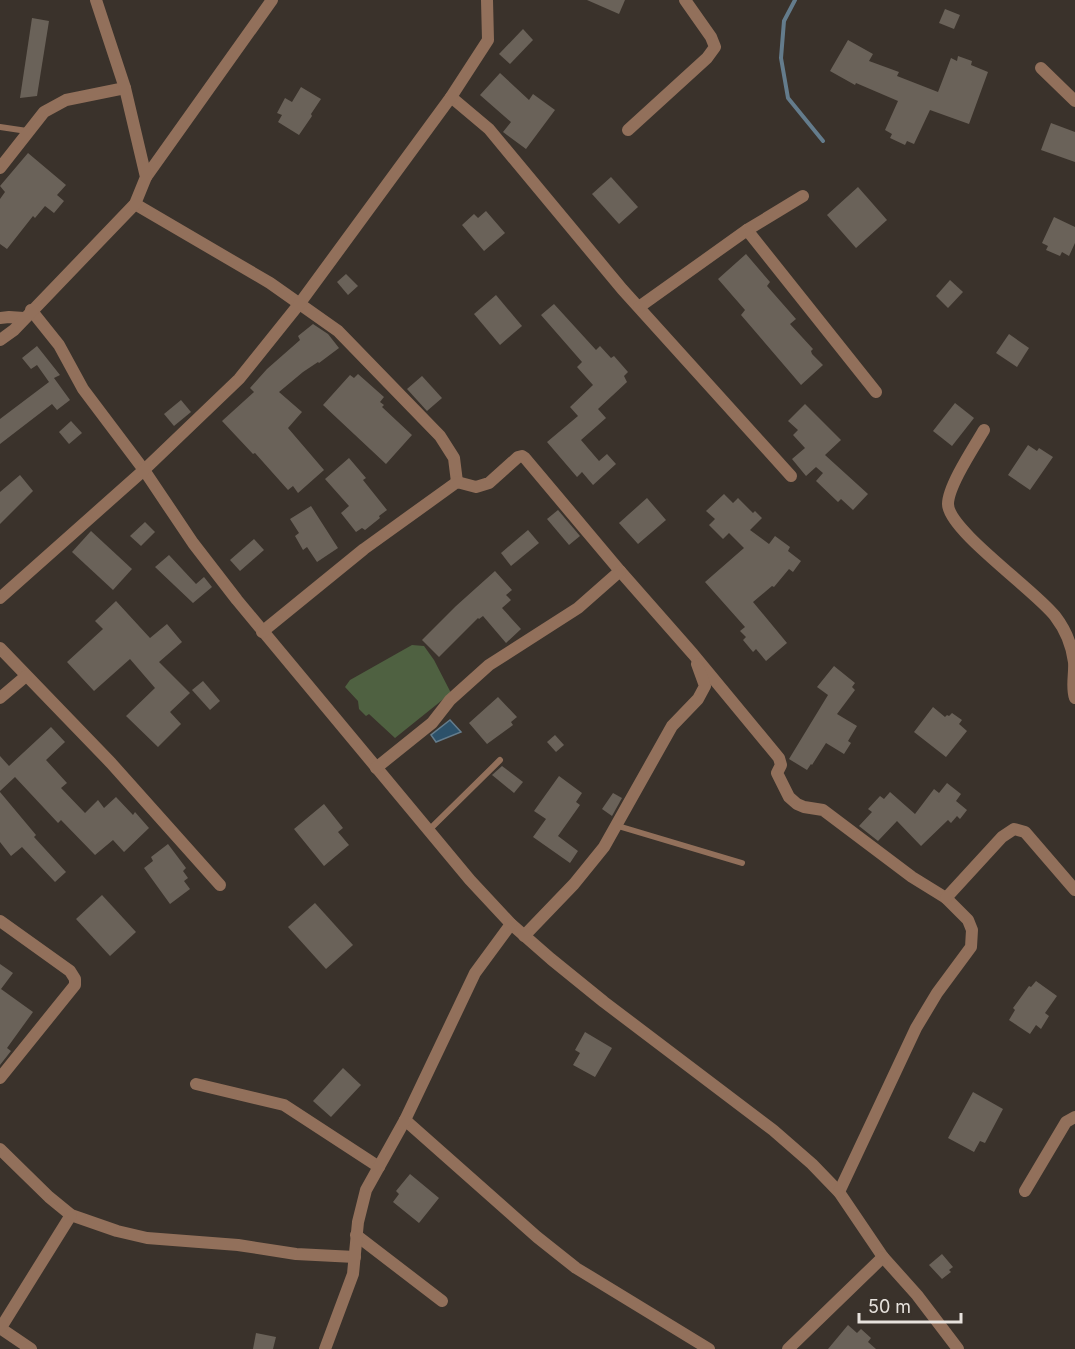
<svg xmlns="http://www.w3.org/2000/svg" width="1075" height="1349" font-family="Inter,sans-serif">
<rect width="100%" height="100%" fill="#3a322b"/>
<path fill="#4f6141" d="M412 645 424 646 434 660 451 693 395 738 369 714 366 716 359 709 358 701 345 687 350 680Z"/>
<path fill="#2c516a" stroke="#647c8c" stroke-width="1.5" d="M450 720 461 732 436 742 431 735Z"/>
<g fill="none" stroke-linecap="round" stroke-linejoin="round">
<path stroke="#647c8c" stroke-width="4" d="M795 0 784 21 781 58 788 98 823 141"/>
</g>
<g fill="#6a6259">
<path d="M587 0H625L619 14Z"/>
<path d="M945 9 960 15 954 29 939 23Z"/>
<path d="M32 18 49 21 37 96 20 98Z"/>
<path d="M523 29 533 40 510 64 499 54Z"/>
<path d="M848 40 873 54 869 61 899 72 897 76 938 92 951 58 957 61 958 56 972 61 971 65 988 72 969 124 930 110 914 144 907 141 905 145 890 138 892 134 885 130 898 101 856 83 855 85 830 71Z"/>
<path d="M500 73 529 100 533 94 555 110 526 149 503 132 511 122 480 95Z"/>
<path d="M301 87 321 99 311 114 312 116 299 135 278 122 282 115 277 113 285 98 292 102Z"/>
<path d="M1051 123 1075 132V162L1041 150Z"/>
<path d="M28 153 66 185 57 195 64 201 54 213 45 206 35 218 33 216 7 249 0 244V199L5 192 0 186Z"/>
<path d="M611 177 638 207 619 224 592 194Z"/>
<path d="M858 187 887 220 856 248 827 215Z"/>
<path d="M486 211 505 233 484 251 462 225 474 214 478 218Z"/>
<path d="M1054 217 1075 227V243L1069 256 1062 252 1060 256 1046 250 1048 246 1042 243Z"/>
<path d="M746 254 770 282 767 286 796 319 790 324 813 349 811 351 812 354 823 365 801 385 741 315 745 310 718 279Z"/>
<path d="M346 274 358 286 348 295 337 282Z"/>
<path d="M950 280 963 292 948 308 936 296Z"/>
<path d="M496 295 522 326 500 345 474 314Z"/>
<path d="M554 304 596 350 600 346 611 358 614 356 628 372 624 376 627 382 598 409 606 418 581 440 599 461 607 454 616 464 593 485 582 472 577 477 547 442 578 416 570 407 593 385 577 367 582 362 541 315Z"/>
<path d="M313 324 328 334 339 348 319 363 318 362 303 372 279 392 302 412 288 428 324 470 298 493 293 486 288 490 255 453 253 454 222 421 254 392 250 388 267 369 300 340 298 336Z"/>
<path d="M1009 334 1029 348 1017 367 996 353Z"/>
<path d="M37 346 60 375 54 378 70 400 57 410 52 404 0 444V419L49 382 37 365 31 369 22 358Z"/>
<path d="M358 374 384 397 380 402 384 405 382 407 412 435 386 464 323 405 350 375 354 378Z"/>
<path d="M422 376 442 398 427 411 407 389Z"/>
<path d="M181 400 191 412 174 426 164 414Z"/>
<path d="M955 403 974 418 952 446 933 431Z"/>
<path d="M805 404 841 440 825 455 868 494 853 510 841 499 838 502 816 481 823 473 816 467 806 476 792 459 805 448 793 435 798 430 788 421Z"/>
<path d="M71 421 82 433 69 444 59 432Z"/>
<path d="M1028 445 1037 451 1039 448 1053 457 1030 490 1008 475Z"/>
<path d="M349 458 366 478 363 480 387 510 379 516 380 518 365 530 362 528 356 532 341 513 349 506 325 479Z"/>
<path d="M20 475 33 491 0 524V492Z"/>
<path d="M724 494 733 503 738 498 753 513 755 511 762 518 750 530 769 544 775 536 790 547 788 551 801 561 793 572 789 569 774 587 772 586 753 602 787 643 766 661 756 649 753 652 743 640 746 637 740 631 745 627 705 582 744 548 729 533 723 539 709 525 715 519 706 511Z"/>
<path d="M647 498 666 520 638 544 619 523Z"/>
<path d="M311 506 338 548 317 562 307 547 303 550 295 536 299 533 290 519Z"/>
<path d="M558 510 580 536 569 545 547 519Z"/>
<path d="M145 522 155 532 141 546 130 536Z"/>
<path d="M528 530 539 543 511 566 501 553Z"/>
<path d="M91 531 132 569 113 590 72 552Z"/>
<path d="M254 539 264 550 240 571 230 560Z"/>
<path d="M169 555 196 584 204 577 212 587 193 603 155 567Z"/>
<path d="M495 571 512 590 506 595 511 600 502 608 521 629 506 643 483 616 479 619 478 618 439 657 422 640 456 606Z"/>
<path d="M116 601 150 638 167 624 182 642 159 662 190 693 170 712 181 724 158 747 126 716 155 688 130 659 94 691 67 662 103 629 95 621Z"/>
<path d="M834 666 855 683 852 687 855 690 837 714 857 726 848 741 851 743 844 754 826 743 812 765 811 764 807 770 789 759 828 695 817 687Z"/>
<path d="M203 681 220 701 210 710 192 690Z"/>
<path d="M498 697 517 717 511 722 513 725 487 744 469 723Z"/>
<path d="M933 707 945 717 947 715 949 716 952 713 962 720 959 724 967 731 946 757 914 732Z"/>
<path d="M51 727 65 742 46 760 67 783 61 788 85 813 98 800 104 808 116 797 133 815 135 812 149 828 124 852 113 840 95 855 61 820 58 823 15 777 0 791V756L9 766Z"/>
<path d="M555 735 564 745 556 752 547 742Z"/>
<path d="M502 766 523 782 514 793 492 775Z"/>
<path d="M559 776 582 793 576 802 580 805 558 836 578 851 570 863 533 837 546 819 534 811Z"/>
<path d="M947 783 961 794 956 801 967 810 960 819 957 816 951 823 948 820 921 846 897 821 878 841 859 826 872 812 868 809 880 796 884 799 890 792 915 814 934 789 939 793Z"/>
<path d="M0 792 36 835 34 837 66 872 55 882 22 847 11 856 0 842Z"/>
<path d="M613 793 622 798 612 816 602 809Z"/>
<path d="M324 804 343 828 338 832 349 845 324 866 294 829Z"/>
<path d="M168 844 186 868 183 871 188 878 184 881 190 889 170 904 144 868 153 861 151 857Z"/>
<path d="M102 895 136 932 110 956 76 919Z"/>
<path d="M315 903 353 945 326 969 288 927Z"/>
<path d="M0 964 13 973 1 989 33 1012 7 1048 11 1051 0 1065Z"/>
<path d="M1036 981 1057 996 1045 1013 1049 1016 1041 1029 1036 1025 1030 1034 1009 1020 1015 1010 1013 1008 1029 986 1031 987Z"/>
<path d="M585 1032 612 1048 595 1077 573 1065 580 1053 575 1050Z"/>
<path d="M343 1068 361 1085 331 1117 313 1101Z"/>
<path d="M973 1092 1003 1109 985 1143 980 1141 974 1152 948 1138Z"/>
<path d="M410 1174 439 1198 419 1223 393 1202 399 1194 396 1191Z"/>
<path d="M942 1254 953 1267 949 1270 951 1272 942 1279 929 1265Z"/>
<path d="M848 1325 857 1333 861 1329 871 1338 868 1342 876 1349H828Z"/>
<path d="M256 1333 276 1337 273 1349H253Z"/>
</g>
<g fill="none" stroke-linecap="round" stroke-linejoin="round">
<g stroke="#92705b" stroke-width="6">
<path d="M0 127 27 131"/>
<path d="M618 826 742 863"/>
<path d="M428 831 500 760"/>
</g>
<g stroke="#92705b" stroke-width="12">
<path d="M1041 68 1075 101"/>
<path d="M451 97 489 129 622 289 791 476"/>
<path d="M628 130 707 58 715 47 711 37 685 0"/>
<path d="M0 168 44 112 66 100 125 88"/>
<path d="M146 177 272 0"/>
<path d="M135 204 270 283 338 331 440 436 454 458 457 482"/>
<path d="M747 230 876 392"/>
<path d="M639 307 747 230 803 196"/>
<path d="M31 310 59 345 83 389 144 470 193 543 237 600 470 880 511 924 551 959 604 1002 773 1130 812 1164 839 1192 883 1257 917 1295 958 1349"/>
<path d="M0 318 9 317 24 318"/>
<path d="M0 340 14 330 135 204 146 177 125 88 96 0"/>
<path d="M984 430C974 447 948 486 948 504 948 530 1036 591 1055 616 1065 629 1072 646 1074 662 1075 674 1071 687 1075 698"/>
<path d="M0 598 144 470 239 379 300 303 451 97 488 40 487 0"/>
<path d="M262 632 364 549 457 482 476 487 489 483 518 457 522 456 525 458 620 571 693 654 779 758 781 765 777 773 789 797 797 804 804 807 823 810 912 877 946 898 968 920 972 930 971 947 937 993 916 1028 839 1192"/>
<path d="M0 648 111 763 220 885"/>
<path d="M0 698 26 676"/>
<path d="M376 768 432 723 450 700 489 665 578 608 620 571"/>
<path d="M946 898 1002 837 1014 829 1025 832 1075 890"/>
<path d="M0 921 70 971 75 979V985L0 1078"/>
<path d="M524 936 574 884 604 847 672 726 698 699 705 686 697 664"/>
<path d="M196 1084 284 1105 379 1167"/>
<path d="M405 1120 537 1237 576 1268 709 1349"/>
<path d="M0 1149 49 1197 71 1215 117 1231 147 1238 238 1245 296 1254 355 1257"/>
<path d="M1025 1191 1066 1122 1075 1117"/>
<path d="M356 1235 442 1301"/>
<path d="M0 1328 31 1349"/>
<path d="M0 1329 71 1215"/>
<path d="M325 1349 353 1274 358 1222 366 1190 405 1120 475 973 511 924"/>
<path d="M788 1349 883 1257"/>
</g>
</g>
<path d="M859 1313v9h102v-9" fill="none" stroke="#e7e2dd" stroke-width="3"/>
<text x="868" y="1313" font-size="18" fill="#e7e2dd" stroke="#3a322b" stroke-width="4.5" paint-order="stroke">50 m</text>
</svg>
